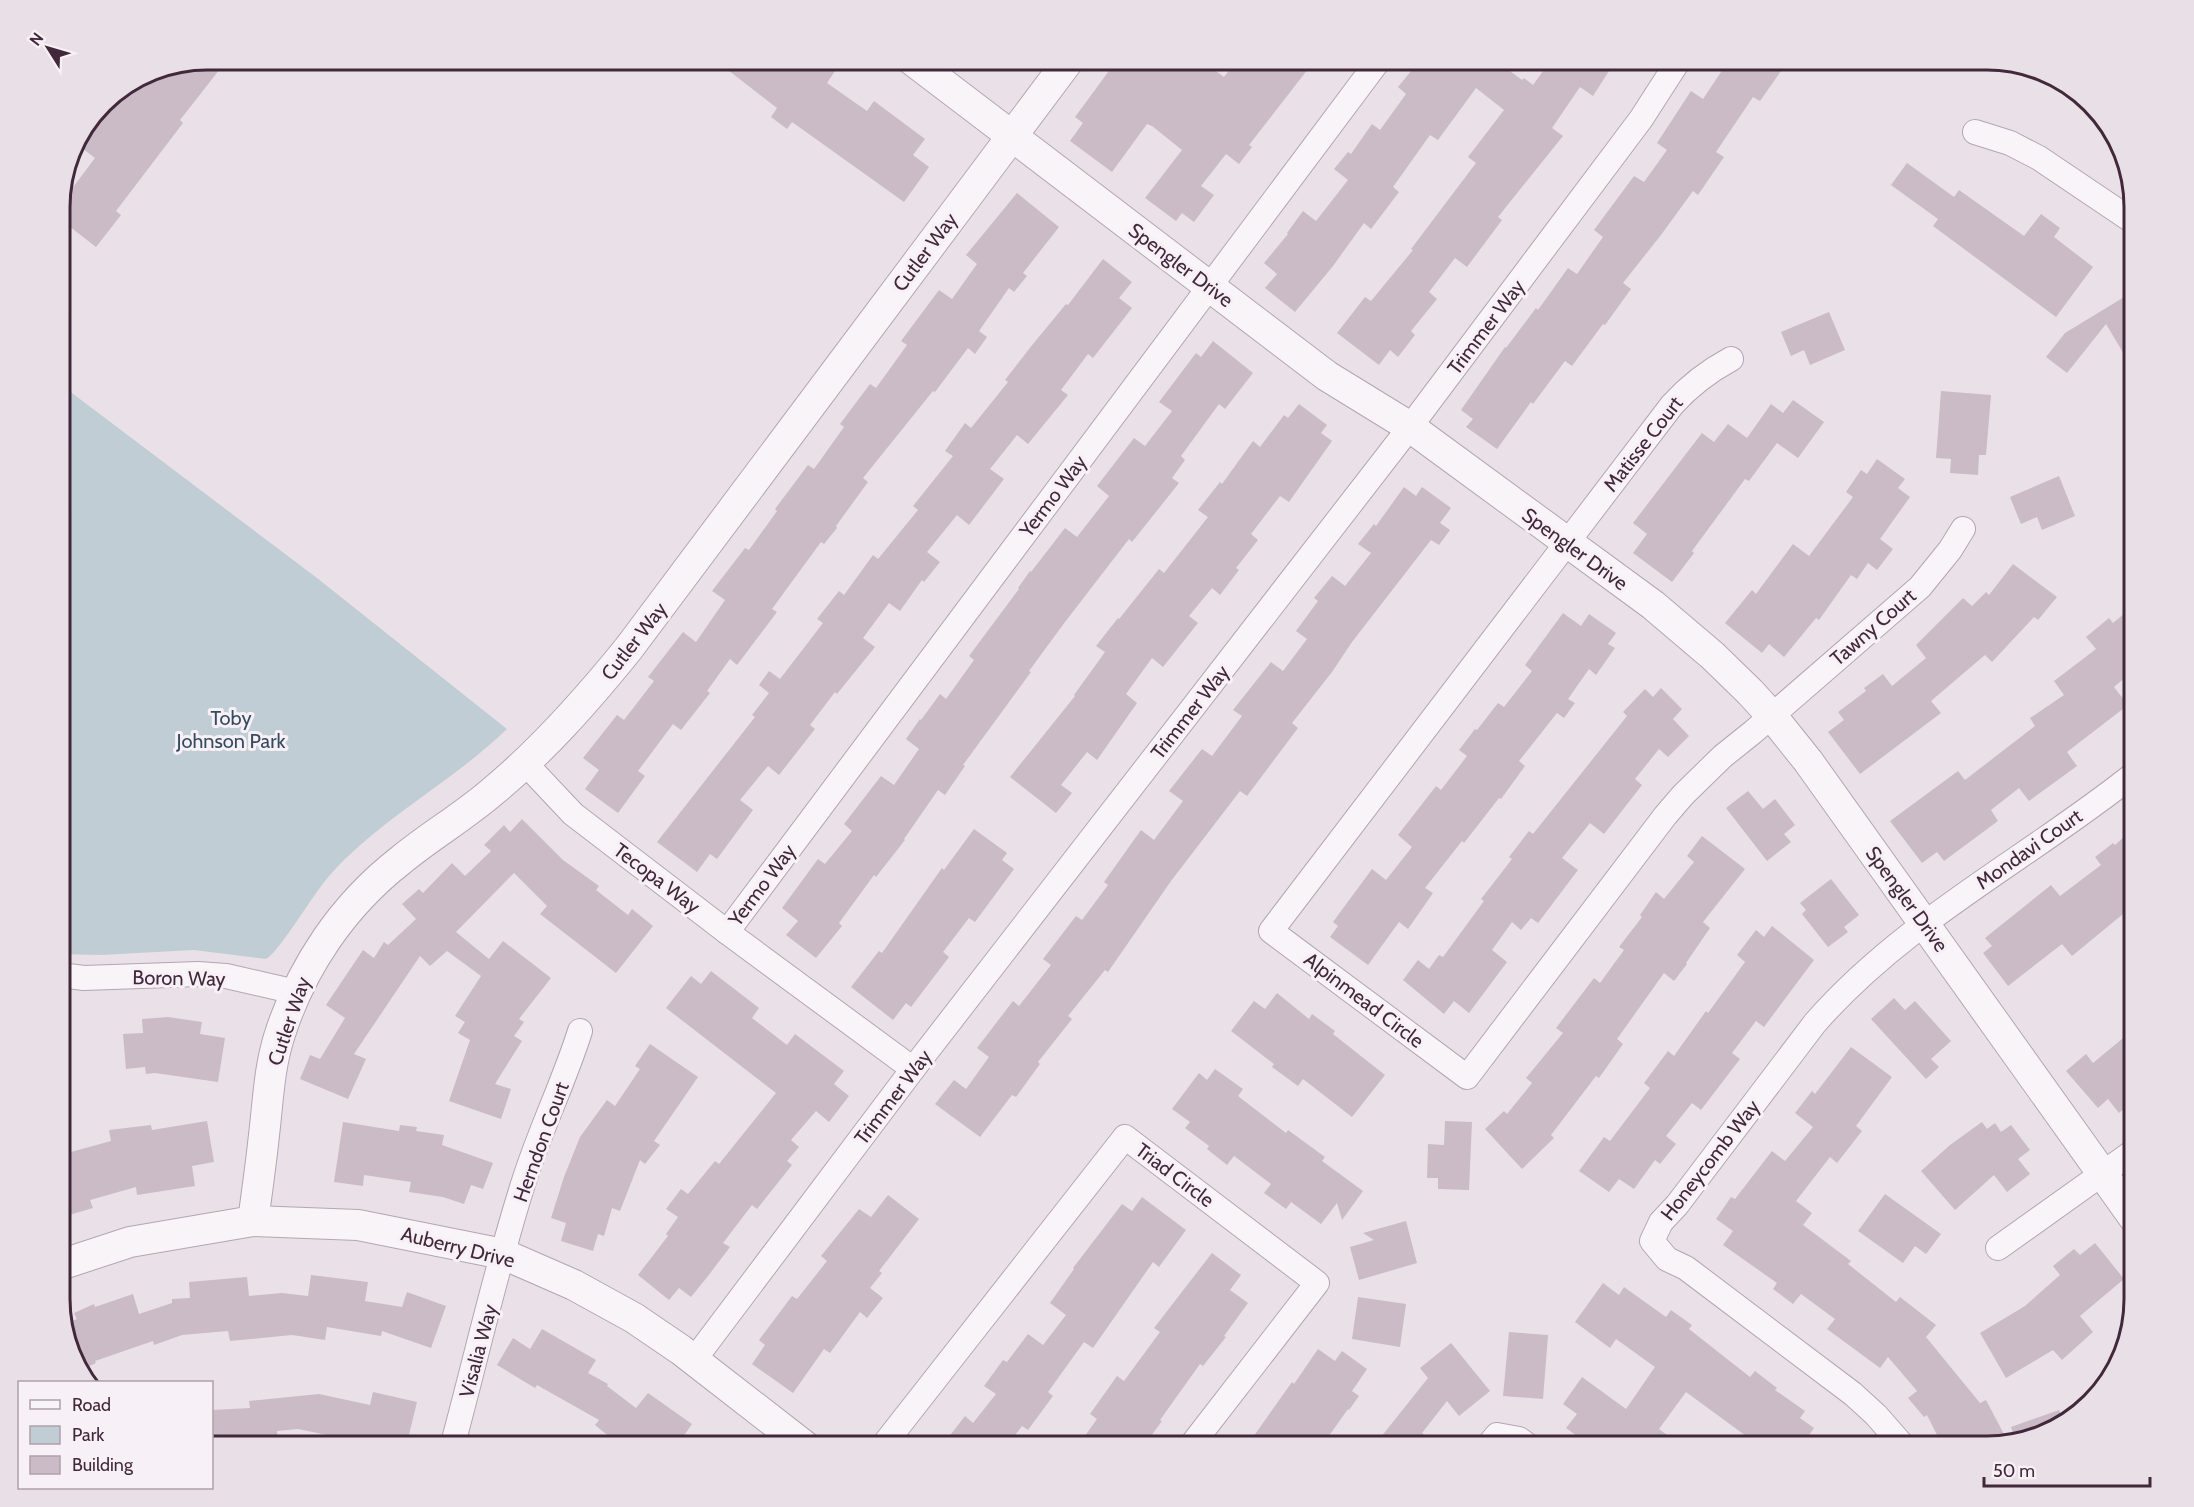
<svg xmlns="http://www.w3.org/2000/svg" width="2194" height="1507" font-family="Cabin,sans-serif">
<rect width="100%" height="100%" fill="#eae1e8"/>
<path fill="#c1cdd4" d="M60 384 317 578 507 729C451 783 381 818 330 875 315 891 279 953 266 959L194 950 101 955 60 954Z"/>
<g fill="#cabbc6">
<path d="M207 60H227L180 120 183 123 116 211 121 215 96 247 60 219 62 189 68 194 95 158 82 148 129 86 151 71Z"/>
<path d="M715 60H819L835 71 827 83 867 111 874 101 925 139 913 155 929 167 904 202 792 122 787 129 771 117 777 108Z"/>
<path d="M1117 60H1201L1224 77 1235 63 1241 68 1247 60H1315L1249 145 1252 147 1239 164 1226 154 1201 186 1214 195 1194 222 1182 213 1176 221 1145 198 1182 150 1152 126 1147 124 1112 172 1070 141 1083 123 1075 117Z"/>
<path d="M1420 60H1495L1522 80 1524 78 1533 85 1551 60H1616L1593 96 1580 87 1552 128 1563 136 1498 217 1502 220 1467 267 1455 258 1429 292 1437 299 1411 331 1415 335 1398 357 1390 350 1379 365 1337 333 1365 297 1371 301 1413 250 1411 249 1476 163 1468 157 1504 110 1476 88 1438 140 1430 135 1393 187 1399 192 1371 229 1364 223 1333 266 1295 312 1265 288 1277 274 1264 263 1288 234 1287 233 1303 211 1316 221 1348 180 1334 169 1348 152 1351 154 1372 124 1380 130 1406 94 1398 87Z"/>
<path d="M1729 60H1764L1781 71 1760 101 1753 97 1716 152 1724 157 1698 195 1693 191 1661 235 1623 283 1631 289 1605 325 1603 324 1572 366 1565 361 1533 404 1531 402 1497 449 1466 427 1473 419 1461 410 1505 347 1506 348 1536 308 1538 310 1568 268 1577 274 1603 237 1594 230 1634 176 1644 182 1667 150 1657 143 1691 91 1703 99Z"/>
<path d="M1907 163 1954 197 1959 190 2024 236 2041 214 2060 228 2054 237 2093 267 2056 317 1933 226 1938 219 1891 185Z"/>
<path d="M1017 193 1059 227 1023 273 1027 276 1014 292 1009 288 979 331 987 337 975 354 968 348 935 392 933 391 863 478 868 482 836 526 837 528 824 544 821 542 772 609 777 612 737 665 730 659 707 691 710 693 681 730 673 724 638 771 645 776 618 813 585 789 599 770 583 758 617 715 624 720 654 681 648 677 683 632 696 642 725 600 712 591 745 548 749 550 777 511 775 509 808 465 814 469 844 427 840 424 870 384 876 388 907 345 901 341 939 290 952 299 977 264 966 255Z"/>
<path d="M1103 259 1132 282 1119 298 1132 308 1093 358 1088 354 1061 390 1068 395 1028 444 1017 435 990 469 1004 479 969 525 957 515 927 552 940 562 924 582 922 580 900 611 889 603 863 638 875 647 837 694 835 692 810 725 815 729 779 775 768 766 740 800 753 810 717 859 710 854 697 872 657 842 755 717 752 715 769 693 759 685 769 671 780 679 823 623 817 619 839 591 844 595 873 555 878 559 918 510 913 506 953 456 945 451 965 423 971 428 1008 382 1005 380 1033 344 1066 304 1068 305Z"/>
<path d="M2134 291V371L2106 324 2067 373 2046 357 2065 333Z"/>
<path d="M1829 312 1845 350 1810 365 1804 350 1791 356 1781 332Z"/>
<path d="M1213 341 1253 373 1225 409 1219 404 1181 456 1185 460 1172 478 1179 483 1132 542 1129 539 1065 622 1029 671 1031 672 963 765 965 766 945 795 938 790 904 839 905 840 876 877 874 875 839 923 842 926 816 958 786 935 798 921 782 908 818 859 825 864 852 831 844 824 881 776 894 785 919 749 906 739 920 719 921 720 940 694 946 699 974 660 969 656 1019 589 1018 588 1030 571 1031 572 1065 528 1077 537 1109 496 1097 486 1134 438 1145 446 1172 411 1159 402 1196 353 1201 357Z"/>
<path d="M1941 391 1991 395 1986 455H1979L1978 475 1950 473 1951 459 1936 458Z"/>
<path d="M1793 400 1824 422 1798 458 1777 443 1749 481 1745 479 1692 551 1694 553 1672 582 1633 553 1647 534 1633 523 1702 433 1714 442 1728 424 1747 438 1771 404 1783 413Z"/>
<path d="M1299 404 1327 425 1321 433 1332 441 1289 502 1280 496 1251 534 1258 540 1236 568 1239 570 1220 595 1212 588 1189 616 1198 623 1163 667 1152 658 1126 694 1137 703 1097 760 1087 752 1061 785 1072 793 1056 813 1010 777 1075 696 1074 695 1105 652 1096 646 1118 618 1119 619 1159 569 1164 573 1208 517 1198 510 1220 482 1222 484 1253 441 1260 447 1284 415 1288 418Z"/>
<path d="M1877 459 1905 479 1898 488 1910 497 1880 539 1893 549 1877 570 1868 563 1857 579 1851 575 1819 620 1816 618 1784 657 1769 644 1762 653 1725 623 1752 590 1756 594 1793 544 1809 556 1853 497 1846 492 1861 470 1867 474Z"/>
<path d="M2059 476 2075 516 2042 530 2037 517 2021 524 2010 497Z"/>
<path d="M1404 487 1416 496 1422 487 1451 508 1440 523 1450 530 1439 545 1431 540 1352 642 1332 672 1292 723 1298 728 1247 796 1240 791 1171 881 1108 972 1105 970 1068 1016 1072 1019 1038 1062 1040 1064 1016 1097 1012 1095 980 1137 935 1104 954 1080 966 1089 989 1057 977 1048 1013 1001 1019 1006 1051 965 1043 959 1076 916 1082 920 1108 885 1104 882 1141 830 1154 840 1183 801 1169 791 1202 749 1212 756 1242 716 1233 710 1271 662 1283 671 1307 639 1296 631 1318 601 1314 598 1332 576 1345 586 1371 553 1358 544 1374 524 1376 526Z"/>
<path d="M2013 564 2057 597 2038 620 2034 617 1992 662 1985 655 1931 701 1941 713 1860 774 1828 732 1844 720 1838 712 1866 691 1864 688 1883 674 1892 686 1926 658 1916 645 1963 598 1972 606 1986 592 1989 595Z"/>
<path d="M1563 613 1581 626 1589 614 1616 633 1608 644 1615 648 1596 675 1589 669 1568 699 1575 703 1564 718 1557 713 1519 761 1525 766 1501 799 1499 798 1464 843 1462 841 1425 888 1433 893 1408 929 1399 922 1368 965 1330 937 1338 926 1333 922 1372 869 1386 880 1412 847 1398 835 1436 786 1441 790 1467 756 1459 750 1475 729 1477 730 1498 703 1504 707 1532 671 1525 665Z"/>
<path d="M2125 613 2134 623V670L2114 687 2128 705 2067 752 2077 766 2029 801 2019 788 1991 810 1998 821 1944 861 1937 852 1922 863 1890 821 1958 771 1965 780 2035 726 2030 718 2064 695 2054 681 2096 649 2086 637 2109 618 2113 623Z"/>
<path d="M1661 688 1682 709 1673 719 1689 736 1668 757 1659 749 1635 779 1642 785 1604 834 1590 823 1562 858 1578 870 1538 923 1531 918 1521 930 1512 922 1492 950 1507 962 1469 1013 1454 1001 1444 1014 1403 980 1418 960 1429 969 1439 955 1443 957 1484 901 1481 899 1512 859 1509 857 1529 831 1533 834 1627 716 1623 712 1645 689 1653 697Z"/>
<path d="M1748 791 1763 809 1775 799 1795 825 1784 834 1791 842 1767 861 1726 808Z"/>
<path d="M522 819 563 860 599 886 596 890 628 915 632 909 653 926 616 973 540 914 547 906 514 873 456 932 489 959 503 941 551 978 519 1019 524 1022 514 1036 522 1041 495 1084 511 1089 501 1119 449 1101 470 1040 458 1033 465 1022 455 1016 481 976 447 951 430 966 420 956 354 1054 366 1059 348 1099 300 1079 310 1055 320 1059 345 1018 326 1005 363 950 374 958 384 942 388 945 416 919 402 904 419 889 423 893 452 863 465 876 491 851 484 845 504 825 510 832Z"/>
<path d="M2134 828V905L2072 956 2062 944 2008 986 1983 953 1992 946 1985 938 2051 885 2060 896 2101 865 2095 857 2113 843 2115 845Z"/>
<path d="M974 829 1007 853 1002 860 1014 869 975 922 969 918 943 952 949 957 911 1007 906 1003 893 1020 851 987 879 951 882 953 942 868 944 870Z"/>
<path d="M1702 836 1745 869 1703 922 1710 928 1686 963 1687 964 1674 981 1664 973 1617 1039 1623 1044 1599 1078 1596 1076 1551 1135 1554 1138 1522 1169 1485 1129 1504 1111 1507 1114 1532 1083 1526 1078 1563 1033 1556 1028 1594 978 1600 983 1624 950 1619 947 1642 917 1640 915 1656 892 1664 899 1694 862 1687 856Z"/>
<path d="M1831 879 1859 915 1844 927 1848 932 1828 947 1802 914 1806 910 1800 903Z"/>
<path d="M1772 926 1814 960 1764 1027 1756 1021 1732 1053 1740 1059 1701 1110 1692 1103 1666 1136 1676 1144 1660 1164 1655 1160 1634 1189 1619 1179 1609 1192 1579 1171 1604 1137 1610 1141 1650 1088 1644 1083 1668 1051 1674 1056 1706 1011 1708 1013 1745 962 1737 955 1756 930 1764 937Z"/>
<path d="M711 971 759 1008 752 1018 787 1045 795 1034 844 1071 834 1084 849 1096 829 1122 816 1111 791 1140 799 1147 787 1161 792 1165 757 1209 752 1205 723 1243 730 1247 708 1276 691 1297 679 1288 669 1300 638 1275 668 1236 666 1234 678 1217 666 1209 681 1189 688 1194 715 1161 719 1164 776 1093 666 1008 691 976 701 984Z"/>
<path d="M1277 993 1309 1019 1312 1014 1335 1031 1333 1034 1385 1075 1352 1117 1303 1079 1298 1086 1272 1067 1274 1064 1231 1031 1254 1001 1265 1009Z"/>
<path d="M1894 998 1905 1010 1915 1001 1951 1041 1931 1059 1939 1067 1926 1079 1871 1019Z"/>
<path d="M168 1017 202 1022 200 1034 225 1038 218 1082 155 1073 146 1074 145 1067 126 1069 123 1034 143 1033 142 1019Z"/>
<path d="M2134 1029V1100L2119 1113 2108 1099 2098 1108 2066 1071 2086 1054 2093 1063Z"/>
<path d="M650 1044 698 1077 654 1141 660 1145 645 1164 640 1160 620 1211 612 1208 604 1236 598 1234 593 1251 561 1241 566 1223 551 1218 564 1177 580 1137 607 1100 615 1106 640 1069 635 1066Z"/>
<path d="M1851 1047 1892 1077 1856 1126 1862 1131 1837 1163 1830 1157 1796 1201 1812 1213 1803 1225 1851 1261 1848 1264 1896 1302 1900 1297 1936 1325 1926 1337 1980 1403 1986 1400 2006 1438 1990 1446 1963 1447 1960 1441 1949 1447H1943L1927 1415 1924 1417 1908 1398 1917 1391 1888 1357 1880 1368 1827 1329 1835 1319 1801 1294 1793 1304 1773 1289 1777 1283 1723 1245 1733 1231 1716 1219 1731 1197 1735 1199 1772 1151 1785 1161 1813 1127 1795 1113 1812 1091 1815 1094Z"/>
<path d="M1215 1069 1243 1089 1238 1096 1286 1133 1288 1130 1325 1157 1322 1161 1363 1191 1342 1220 1337 1203 1321 1224 1291 1202 1286 1209 1264 1193 1271 1184 1234 1156 1227 1165 1207 1149 1209 1146 1185 1128 1190 1122 1172 1109 1199 1073 1207 1080Z"/>
<path d="M207 1121 214 1162 192 1166 195 1186 137 1195 136 1187 90 1200 93 1208 69 1215 60 1186V1155L111 1141 109 1130 151 1125 152 1130Z"/>
<path d="M1445 1121 1472 1122 1469 1190 1438 1189V1178H1427L1428 1144 1444 1145Z"/>
<path d="M343 1122 399 1131 400 1125 417 1127 416 1131 444 1135 442 1145 493 1163 483 1189 471 1185 464 1204 443 1197 409 1192 411 1182 364 1175 363 1186 334 1182Z"/>
<path d="M1982 1122 1987 1129 1995 1123 2001 1132 2011 1125 2030 1150 2018 1159 2030 1174 2007 1192 1994 1175 1955 1210 1921 1171 1950 1145Z"/>
<path d="M1885 1194 1941 1234 1926 1254 1915 1246 1903 1263 1858 1231Z"/>
<path d="M888 1195 919 1219 879 1271 882 1273 870 1288 883 1298 867 1318 860 1312 830 1353 824 1349 793 1393 752 1364 765 1345 759 1340 792 1296 797 1299 827 1261 821 1256 859 1209 871 1217Z"/>
<path d="M1142 1197 1186 1230 1159 1267 1153 1262 1093 1348 1084 1342 1048 1392 1053 1396 1028 1430 1022 1426 1006 1447H941L965 1416 973 1423 996 1394 984 1386 1003 1360 1007 1362 1028 1334 1043 1345 1066 1315 1050 1303 1074 1269 1073 1268 1122 1204 1132 1211Z"/>
<path d="M1406 1221 1417 1263 1359 1280 1350 1247 1374 1240 1363 1233Z"/>
<path d="M2095 1243 2124 1279 2080 1316 2093 1332 2062 1360 2053 1350 2006 1378 1980 1333 2025 1306 2060 1275 2053 1266 2074 1249 2080 1255Z"/>
<path d="M1212 1253 1241 1275 1230 1290 1248 1303 1224 1336 1226 1337 1203 1366 1200 1364 1160 1420 1162 1421 1143 1447H1077L1097 1419 1090 1414 1117 1376 1124 1381 1160 1332 1154 1328Z"/>
<path d="M311 1275 368 1282 365 1301 402 1307 407 1292 446 1306 431 1348 382 1331 381 1336 327 1327 325 1340 292 1335 230 1341 228 1331 182 1335 154 1345 153 1341 95 1361 96 1363 79 1371 65 1324 77 1319 74 1313 94 1304 95 1307 133 1294 139 1314 172 1303V1299L190 1298 189 1282 247 1277 249 1296 282 1293 308 1296Z"/>
<path d="M1603 1283 1619 1295 1624 1287 1666 1317 1671 1310 1692 1325 1689 1329 1750 1377 1755 1371 1777 1388 1775 1390 1805 1411 1800 1418 1814 1428 1801 1447H1761L1686 1392 1659 1429 1683 1447H1592L1566 1428 1577 1414 1563 1404 1582 1377 1626 1409 1655 1367 1616 1339 1610 1348 1575 1322Z"/>
<path d="M1358 1297 1406 1304 1400 1347 1352 1339Z"/>
<path d="M542 1329 596 1360 588 1373 608 1384 607 1386 636 1408 648 1393 692 1424 676 1447H622L595 1425 599 1420 537 1385 535 1388 497 1365 513 1338 530 1349Z"/>
<path d="M1509 1332 1548 1335 1543 1399 1503 1396Z"/>
<path d="M1451 1343 1490 1391 1459 1416 1447 1401 1422 1433 1439 1447H1373L1428 1378 1420 1368Z"/>
<path d="M1318 1349 1335 1361 1342 1351 1367 1369 1352 1391 1359 1396 1349 1410 1348 1409 1321 1447H1246L1292 1382 1294 1384Z"/>
<path d="M373 1392 417 1402 407 1443 385 1438 383 1447H329L332 1436 298 1429 277 1431 278 1447H212V1410L250 1408 249 1401 319 1394 370 1405Z"/>
<path d="M2059 1410 2064 1424 2060 1427 2015 1440 2011 1427Z"/>
</g>
<g fill="none" stroke-linecap="round" stroke-linejoin="round">
<g stroke="#b4a6b1" stroke-width="26">
<g id="minor">
<path d="M1975 132 2010 143 2039 158 2134 222"/>
<path d="M1731 359C1707 372 1690 385 1672 405L1271 931 1467 1077 1665 816 1683 795 1723 756 1753 732 1920 587 1950 550 1963 529"/>
<path d="M525 763 573 814 727 932 913 1069"/>
<path d="M727 932 1379 60"/>
<path d="M60 975 84 978 198 974 226 976 296 992"/>
<path d="M1998 1248 2134 1151"/>
<path d="M694 1360 913 1069 1410 427 1641 119 1679 60"/>
<path d="M452 1447C476 1359 496 1268 524 1181 540 1130 564 1082 580 1031"/>
<path d="M882 1447 1125 1137 1317 1283 1190 1447"/>
<path d="M1487 1447 1497 1435 1519 1439 1530 1447"/>
<path d="M1904 1447 1876 1415 1853 1394 1686 1268 1667 1259 1652 1241 1661 1222 1677 1205 1815 1023C1905 920 2029 858 2134 774"/>
</g>
</g>
<g stroke="#b4a6b1" stroke-width="32">
<g id="tertiary">
<path d="M912 60 1327 376 1410 427 1653 605 1713 656 1750 692 1772 716 1808 761 2134 1218"/>
<path d="M253 1221C257 1192 261 1164 264 1135 268 1102 269 1069 279 1037 301 967 343 905 401 860 430 836 463 817 492 792 543 750 587 700 629 648L1069 60"/>
<path d="M60 1265 130 1242 253 1221 358 1225 503 1254 574 1285 634 1318 681 1350 806 1447"/>
</g>
</g>
<use href="#minor" stroke="#f8f4f7" stroke-width="24"/>
<use href="#tertiary" stroke="#f8f4f7" stroke-width="30"/>
</g>
<g text-anchor="middle" stroke-width="6" stroke-linejoin="round" paint-order="stroke">
<g font-size="20" fill="#42283b" stroke="#f7f0f6">
<text transform="translate(925 252) rotate(-53)" y="7">Cutler Way</text>
<text transform="translate(1181 265) rotate(37)" y="7">Spengler Drive</text>
<text transform="translate(1486 327) rotate(-53)" y="7">Trimmer Way</text>
<text transform="translate(1643 444) rotate(-52)" y="7">Matisse Court</text>
<text transform="translate(1053 496) rotate(-53)" y="7">Yermo Way</text>
<text transform="translate(1575 549) rotate(36)" y="7">Spengler Drive</text>
<text transform="translate(1873 627) rotate(-41)" y="7">Tawny Court</text>
<text transform="translate(634 641) rotate(-52)" y="7">Cutler Way</text>
<text transform="translate(1190 712) rotate(-52)" y="7">Trimmer Way</text>
<text transform="translate(2029 849) rotate(-35)" y="7">Mondavi Court</text>
<text transform="translate(657 878) rotate(37)" y="7">Tecopa Way</text>
<text transform="translate(762 885) rotate(-53)" y="7">Yermo Way</text>
<text transform="translate(1907 899) rotate(54)" y="7">Spengler Drive</text>
<text transform="translate(179 978) rotate(1)" y="7">Boron Way</text>
<text transform="translate(1364 1000) rotate(37)" y="7">Alpinmead Circle</text>
<text transform="translate(289 1021) rotate(-71)" y="7">Cutler Way</text>
<text transform="translate(893 1097) rotate(-53)" y="7">Trimmer Way</text>
<text transform="translate(541 1142) rotate(-70)" y="7">Herndon Court</text>
<text transform="translate(1710 1160) rotate(-52)" y="7">Honeycomb Way</text>
<text transform="translate(1175 1175) rotate(37)" y="7">Triad Circle</text>
<text transform="translate(458 1247) rotate(14)" y="7">Auberry Drive</text>
<text transform="translate(478 1351) rotate(-75)" y="7">Visalia Way</text>
</g>
<g font-size="20" fill="#354c5f" stroke="#f7f0f6">
<text x="231" y="725">Toby<tspan x="231" dy="23">Johnson Park</tspan></text>
</g>
</g>
<path d="M0 0H2194V1507H0ZM207 70H1987A137 137 0 0 1 2124 207V1299A137 137 0 0 1 1987 1436H207A137 137 0 0 1 70 1299V207A137 137 0 0 1 207 70Z" fill="#e9e0e7" fill-rule="evenodd"/>
<path fill="none" stroke="#42283b" stroke-width="3" d="M207 70H1987A137 137 0 0 1 2124 207V1299A137 137 0 0 1 1987 1436H207A137 137 0 0 1 70 1299V207A137 137 0 0 1 207 70Z"/>
<rect x="18" y="1381" width="195" height="108" fill="#f7f0f6" stroke="#afa0ab" stroke-width="1.5"/>
<rect x="30" y="1400" width="30" height="9" fill="#f8f4f7" stroke="#afa0ab" stroke-width="1.5"/>
<text x="72" y="1411" font-size="18" fill="#42283b">Road</text>
<rect x="30" y="1426" width="30" height="18" fill="#c1cdd4" stroke="#afa0ab" stroke-width="1.5"/>
<text x="72" y="1441" font-size="18" fill="#42283b">Park</text>
<rect x="30" y="1456" width="30" height="18" fill="#cabbc6" stroke="#afa0ab" stroke-width="1.5"/>
<text x="72" y="1471" font-size="18" fill="#42283b">Building</text>
<g transform="translate(48 48) rotate(307)" stroke="#f7f0f6" stroke-width="4.5" paint-order="stroke">
<path d="M0-4.5L10 22L0 15L-10 22Z" fill="#42283b"/>
<text y="-9" font-size="16" font-weight="bold" text-anchor="middle" fill="#42283b">N</text>
</g>
<path d="M1984 1477v9h166v-9" fill="none" stroke="#42283b" stroke-width="3"/>
<text x="1993" y="1477" font-size="18" fill="#42283b" stroke="#f7f0f6" stroke-width="4.5" paint-order="stroke">50 m</text>
</svg>
